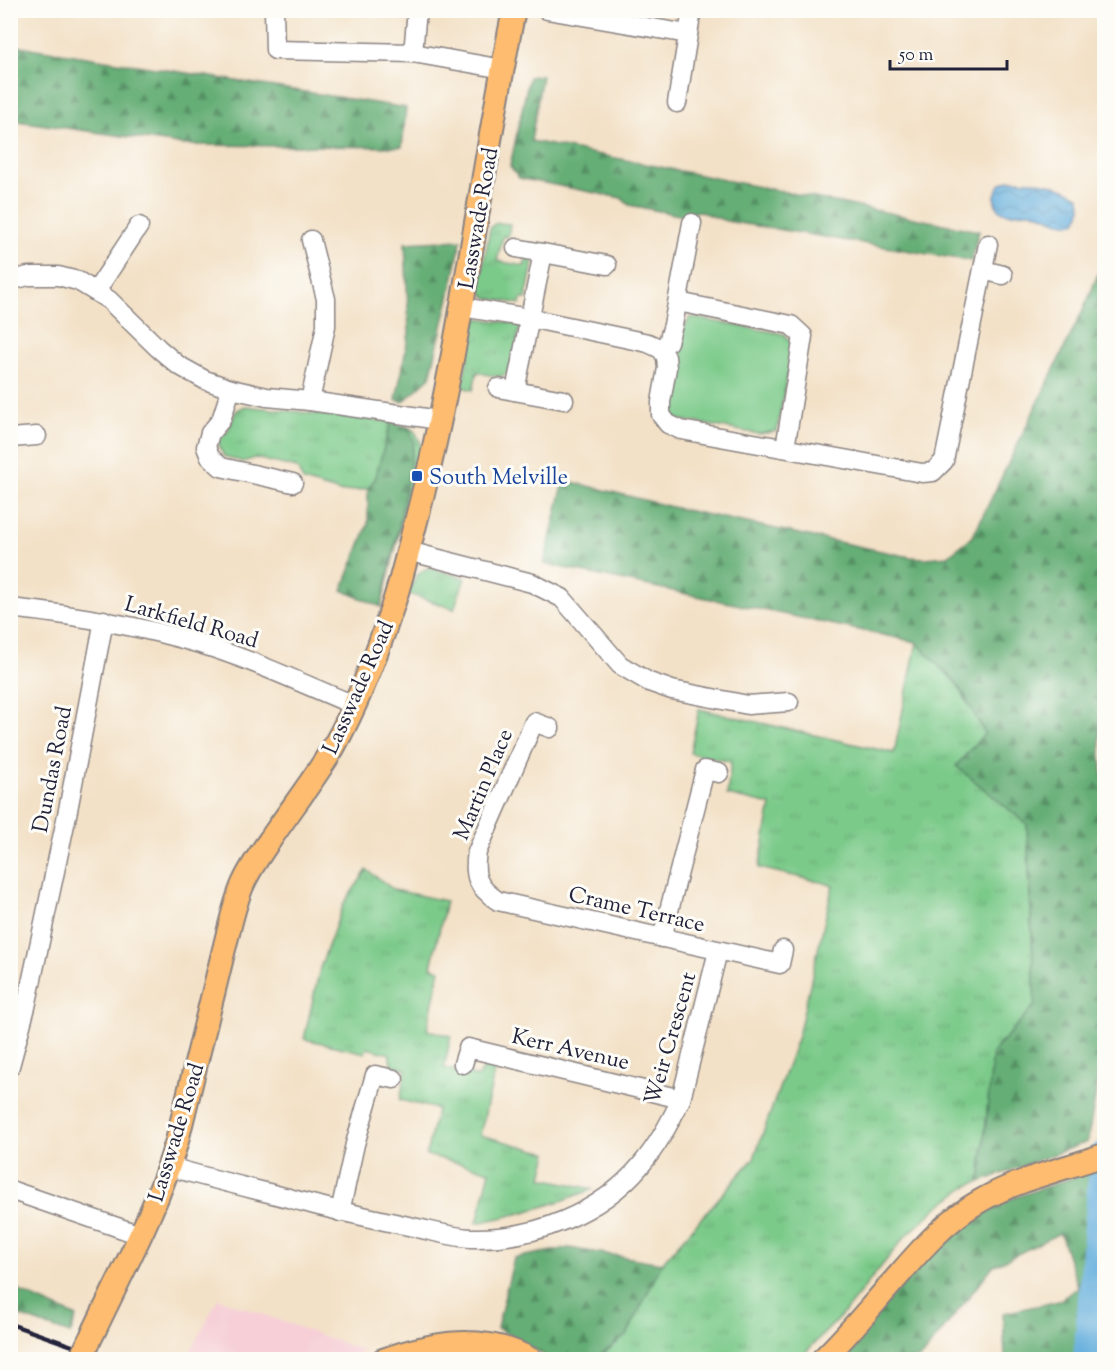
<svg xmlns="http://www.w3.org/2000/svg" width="1115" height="1370" font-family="'Sorts Mill Goudy',serif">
<defs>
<pattern id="grass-tufts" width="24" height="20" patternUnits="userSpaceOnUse" patternTransform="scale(1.5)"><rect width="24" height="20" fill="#7cca8a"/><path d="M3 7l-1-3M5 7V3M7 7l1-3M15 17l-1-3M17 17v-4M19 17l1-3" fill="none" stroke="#6bad78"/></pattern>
<pattern id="forest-firs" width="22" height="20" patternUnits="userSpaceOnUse" patternTransform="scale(1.5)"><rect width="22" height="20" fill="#65ae76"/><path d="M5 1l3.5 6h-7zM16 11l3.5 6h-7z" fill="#538d62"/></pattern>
<pattern id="water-waves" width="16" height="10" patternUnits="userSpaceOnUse" patternTransform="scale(1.5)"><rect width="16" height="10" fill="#65afdd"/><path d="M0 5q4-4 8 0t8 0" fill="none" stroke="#538eb4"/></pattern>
</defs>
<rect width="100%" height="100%" fill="#fdfcf7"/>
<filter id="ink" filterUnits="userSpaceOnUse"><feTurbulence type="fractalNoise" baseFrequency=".0167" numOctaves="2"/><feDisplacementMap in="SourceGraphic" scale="12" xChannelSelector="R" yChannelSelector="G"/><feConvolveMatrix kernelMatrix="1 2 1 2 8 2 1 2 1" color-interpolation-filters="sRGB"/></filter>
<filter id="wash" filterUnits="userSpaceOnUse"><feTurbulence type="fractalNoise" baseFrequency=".008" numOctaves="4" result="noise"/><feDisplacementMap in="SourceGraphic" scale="24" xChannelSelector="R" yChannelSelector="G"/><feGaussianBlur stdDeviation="1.35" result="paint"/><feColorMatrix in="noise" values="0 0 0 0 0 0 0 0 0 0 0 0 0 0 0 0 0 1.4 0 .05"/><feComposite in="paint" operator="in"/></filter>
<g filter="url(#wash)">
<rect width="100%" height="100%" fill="#f3e1c7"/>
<path fill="#f6cfd7" d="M218 1298 364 1351 347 1359H187Z"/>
<g fill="url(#grass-tufts)" stroke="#4f7662" stroke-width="1.5">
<path d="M497 223 510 224 508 237 503 236 497 261 524 266 528 254 532 258 533 263 526 299H521L520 304 488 298 483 294 480 285 490 228 493 225Z"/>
<path d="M476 318 518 324 520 327 511 369C501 382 491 375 477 372L473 390 462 387Z"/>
<path d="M245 406 391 422 375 479 368 489 340 492 303 481 297 468 255 458 243 462 224 456 219 447V439L228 431 236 411Z"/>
<path d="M408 427C416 431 418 436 421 445L381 607 398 531 414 441Z"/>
<path d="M429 568 465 578 454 609 409 594C413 582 415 572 429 568Z"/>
<path d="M917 642 957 684 985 733 957 766 1027 824 1035 1005 993 1052 980 1182 967 1186 939 1206 904 1238 844 1313 799 1359 595 1360 627 1335 662 1263 754 1158 798 1036 833 885 759 868 771 805 727 795 731 762 690 753 699 709 894 753Z"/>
<path d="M367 870 394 890 446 901 431 967 440 970 427 1030 451 1036 444 1068 478 1077C482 1069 486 1065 496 1066L480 1135 548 1153 542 1178 593 1189C554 1205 518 1215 477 1223L490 1171 426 1155 437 1109 400 1100 406 1069 393 1065 390 1060V1054L367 1048 365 1053 304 1039 320 968 344 903Z"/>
</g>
<g fill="url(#forest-firs)" stroke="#446858" stroke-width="1.5">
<path d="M11 45 406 108 402 147 185 145 11 120Z"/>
<path d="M542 75 531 141 979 231 971 261 726 221 698 211 684 216 629 205 621 198 519 178 510 166 529 77Z"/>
<path d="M461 240 453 281 430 377 403 402 396 400 409 333 405 243Z"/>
<path d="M1104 258V685L1100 736 1104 802V874L1100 965 1099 1078 1087 1142 980 1182 993 1052 1035 1005 1027 824 956 766 985 733 957 684 916 642 544 564 564 480 680 509 910 557 925 558 948 556 973 536 1089 297Z"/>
<path d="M391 422 408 427 414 441 398 531 381 607 342 590 368 524V489L375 479Z"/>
<path d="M1104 1167V1334L1080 1359H1005L1003 1313 1059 1301 1078 1287 1060 1233 993 1266 920 1359 836 1360 928 1253 987 1207Z"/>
<path d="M569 1248 662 1263 627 1335 595 1359H551L497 1328 514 1258Z"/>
<path d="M11 1280 21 1292 77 1317 70 1334 11 1313Z"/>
</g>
<path fill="#7cca8a" stroke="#4f7662" stroke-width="1.5" d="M690 317 784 334 793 345 777 431 759 434 676 419 668 408 672 351Z"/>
<path fill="url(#water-waves)" stroke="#44688c" stroke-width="1.5" d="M1009 180C1034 180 1058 183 1080 197 1082 209 1082 212 1075 223 1058 226 1047 214 1031 212 1021 211 1007 217 999 209 994 204 994 198 996 192 999 184 1001 183 1009 180Z"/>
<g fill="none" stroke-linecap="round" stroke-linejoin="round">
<path stroke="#65afdd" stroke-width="28" d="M1087 1360 1104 1155"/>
</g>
</g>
<g filter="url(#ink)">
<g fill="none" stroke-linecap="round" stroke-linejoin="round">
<g stroke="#8a8281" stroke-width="21">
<g id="minor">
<path d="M274 10 275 50 413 53 503 69"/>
<path d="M547 10 688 34"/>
<path d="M413 53 417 10"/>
<path d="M677 103 692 10"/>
<path d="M516 248 607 265"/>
<path d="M983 270 1003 275"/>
<path d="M10 281 28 276H58L78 281 109 300 158 348 178 365 205 380 231 389 267 397 310 401 426 418 440 422"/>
<path d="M96 291 139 226"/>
<path d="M678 302 791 325 803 336 785 448"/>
<path d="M462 307 529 318 648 343 661 349 666 357 667 368 661 402V415L668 424 681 430 922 473 933 472 944 461 988 244"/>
<path d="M661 349 668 342 673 325 692 223"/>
<path d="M498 388 564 400"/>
<path d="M231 389 221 420 210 433 206 447 210 457 221 467 293 483"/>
<path d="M515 391 543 253"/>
<path d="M310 401 326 326V299L311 240"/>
<path d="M10 438 37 436"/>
<path d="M408 551 532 583 562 598 620 665 649 682 672 690 748 705 789 702"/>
<path d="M10 608C75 615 138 625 200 644 253 660 303 684 354 705"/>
<path d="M550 728 534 722 477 852C473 876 477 887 498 901L780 964 783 950"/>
<path d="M662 938 705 770 719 773"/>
<path d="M463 1064 468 1048 681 1099"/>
<path d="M10 1066 26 1007 68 810 104 620"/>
<path d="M170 1167C218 1181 267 1192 315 1205 347 1213 380 1220 413 1227 432 1231 451 1237 471 1238 533 1240 601 1213 641 1165 658 1145 670 1123 681 1099L718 951"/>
<path d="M10 1190 140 1235"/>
<path d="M340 1212 355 1144 375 1075 394 1079"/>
</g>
</g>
<g stroke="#8a8281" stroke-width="26">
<g id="major">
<path d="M96 1327C125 1266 158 1206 177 1141L226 941C231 922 235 902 243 884 251 866 263 850 274 834 294 805 315 778 333 748 359 702 378 651 394 602 402 577 408 551 415 525 460 356 479 182 514 10"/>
<path d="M383 1360C432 1342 485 1333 532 1360"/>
<path d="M822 1360C850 1333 874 1303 899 1275 923 1247 948 1219 980 1201 1018 1179 1064 1169 1104 1155"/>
</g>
</g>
<use href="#minor" stroke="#fff" stroke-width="18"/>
<use href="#major" stroke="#fdbc70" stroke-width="22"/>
<path stroke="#22223b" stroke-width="4.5" d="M10 1324 112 1360"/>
<g stroke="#8a8281" stroke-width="26" stroke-linecap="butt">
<path id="major-bridge" d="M80 1360 96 1327"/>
</g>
<use href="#major-bridge" stroke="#fdbc70" stroke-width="22"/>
</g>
</g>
<rect fill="#1a4fb4" stroke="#fdfcf7" stroke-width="2" x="411" y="470" width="12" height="12" rx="3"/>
<g text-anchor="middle" stroke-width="6" stroke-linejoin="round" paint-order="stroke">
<g font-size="22" fill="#22223b" stroke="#fdfcf7">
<text transform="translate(477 218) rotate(-80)" y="8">Lasswade Road</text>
<text transform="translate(192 621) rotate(16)" y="8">Larkfield Road</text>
<text transform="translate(357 687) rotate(-66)" y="8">Lasswade Road</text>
<text transform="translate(51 769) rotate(-79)" y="8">Dundas Road</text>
<text transform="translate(482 784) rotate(-67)" y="8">Martin Place</text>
<text transform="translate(637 908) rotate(13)" y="8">Crame Terrace</text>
<text transform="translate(669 1038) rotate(-74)" y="8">Weir Crescent</text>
<text transform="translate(571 1048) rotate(13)" y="8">Kerr Avenue</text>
<text transform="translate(175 1132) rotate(-73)" y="8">Lasswade Road</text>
</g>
<g font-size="22" fill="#164399" stroke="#fdfcf7" text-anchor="start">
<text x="429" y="484">South Melville</text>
</g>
</g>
<rect width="1115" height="1370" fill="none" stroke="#fdfcf7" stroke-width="36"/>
<path d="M890 60v9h117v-9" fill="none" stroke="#22223b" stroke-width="3"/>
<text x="899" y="60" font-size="18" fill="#22223b" stroke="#fdfcf7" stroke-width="4.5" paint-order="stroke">50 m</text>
</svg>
